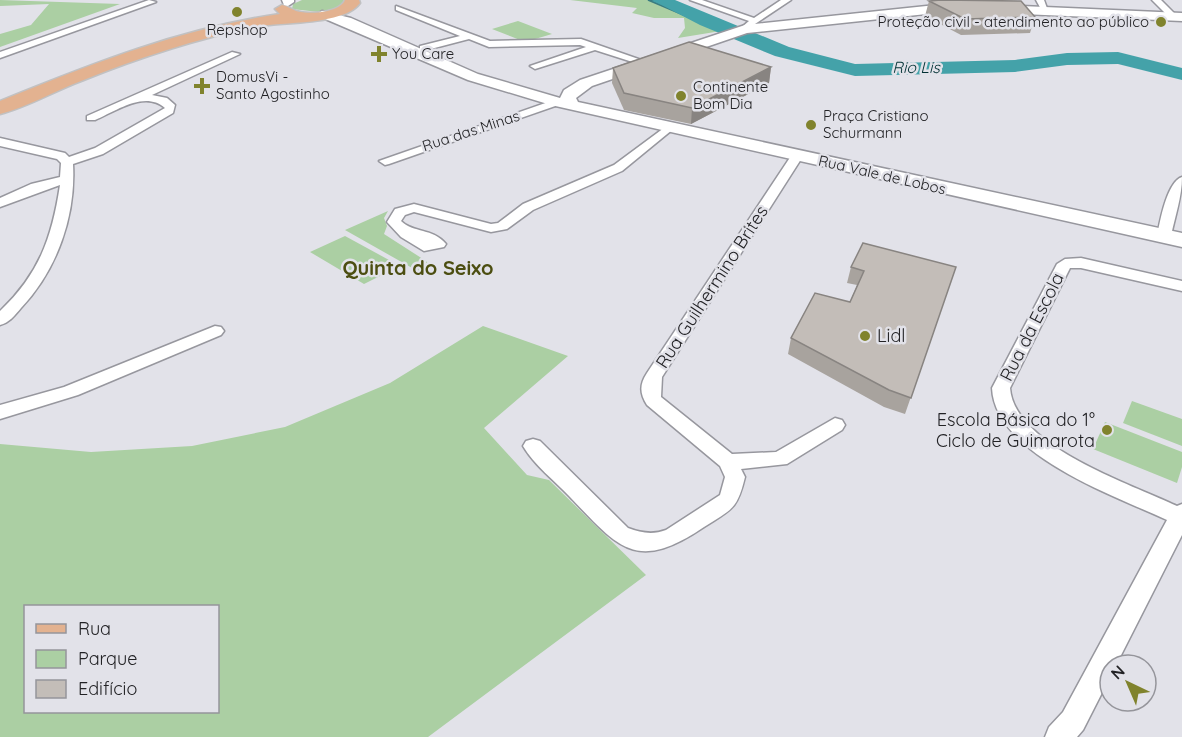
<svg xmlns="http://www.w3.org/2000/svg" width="1182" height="737" font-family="Quicksand,sans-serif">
<rect width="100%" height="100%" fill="#e2e2e9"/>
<g fill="#abcfa3" fill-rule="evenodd">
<path d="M0 0 120 4 0 47V34L31 25 49 4 0 6Z"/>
<path d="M302 0H343L345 2 341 7 319 12 292 9 293 4Z"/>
<path d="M570 0H648L721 31 678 38 685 28 684 18H654L632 13 637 8Z"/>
<path d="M518 21 552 34 525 42 492 29Z"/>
<path d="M388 211 384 218 387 226 384 234 426 261 429 266 421 273 345 230Z"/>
<path d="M345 236 400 266 364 284 310 252Z"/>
<path d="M483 326 568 356 484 428 527 475 549 480 646 575 428 737H0V444L91 452 192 446 285 427 390 383ZM26 606H218V712H26Z"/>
<path d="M1132 401 1182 419V446L1123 423Z"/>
<path d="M1105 422 1182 452V467L1177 483 1093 449Z"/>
</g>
<path fill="#44a2a9" stroke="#3a7c81" stroke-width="1.5" d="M648 0H668L735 27 721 31Z"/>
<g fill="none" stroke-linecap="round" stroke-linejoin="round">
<path fill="#44a2a9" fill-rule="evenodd" d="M652 0H675L789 47 855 64 1015 60 1067 53 1118 52 1182 68V80L1118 64 1067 65 1015 72 855 76 775 56 700 25Z"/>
<g stroke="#97979e" stroke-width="3">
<g id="street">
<path d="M149 0 156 2 0 58V52Z"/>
<path d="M690 0H702L754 18 781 0H791L746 30 742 27 749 21Z"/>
<path d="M1036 0H1044L1048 11H1042Z"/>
<path d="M1152 0H1161L1177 16 1170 18Z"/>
<path d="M396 6 490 41 581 39 650 63 645 66 595 50 535 69 530 66 586 47 580 45 489 47 469 39 423 51 420 50V46L460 36 396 10Z"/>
<path d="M232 52 240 54 152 95 167 98 175 105 173 113 103 154 73 164C76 216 57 270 21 308 15 315 9 323 0 325V311C39 274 52 238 60 185L0 207V198L31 184 60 177 61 163 57 159 0 146V138L65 153 69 157 95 148 165 108C145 90 116 111 95 120H87V116Z"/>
<path d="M557 99 562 102 561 104 389 164 385 165 379 161Z"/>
<path d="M668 125 672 126V130L622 171 533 210 507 229 491 232 414 212 405 215 401 221C413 233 433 228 446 244L444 247 424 251 401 237 387 222 395 209 414 204 491 224 498 223 523 204 614 165Z"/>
<path d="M797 152 803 156 662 377 661 397 732 454 776 452 835 418 842 420 845 425 842 430 787 464 741 469 745 477C737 510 732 509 704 527 636 573 619 548 570 497 555 481 534 465 523 446L526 441 533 439 540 441 628 528C641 533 653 535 666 530L720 495 725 477 720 466 647 405C640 394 639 385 647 373L791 156Z"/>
<path d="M1182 177C1182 197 1175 216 1171 236L1169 239H1159L1157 236C1160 221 1167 182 1182 177Z"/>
<path d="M1081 258 1182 281V291L1081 268H1070L1010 388C1014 446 1131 484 1177 506L1182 504V535L1116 665H1110V677L1083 730 1077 737H1045L1049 727 1063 712 1167 520C1116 496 995 455 992 388L1057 264 1065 259Z"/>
<path d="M215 326 221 327 224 331 221 335 78 395 0 419V405L64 387Z"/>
</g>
</g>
<g stroke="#97979e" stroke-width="3">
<g id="secondary">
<path d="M282 0H294V2L288 6 284 5Z"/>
<path d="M955 3 1182 13V21L955 11 747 33 592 86 576 98 578 102 1182 233V247L551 105 468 80 316 15 322 11 351 18 478 74 560 98 564 90 580 80 745 25Z"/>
</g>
</g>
<g stroke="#c1c1c2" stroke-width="3">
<path id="primary" d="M345 0H359L360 3C343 26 283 21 255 27 195 39 138 58 81 81 54 91 28 107 0 114V101C91 64 182 28 280 14L275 9 282 5C287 6 291 9 296 11 308 15 340 13 345 0Z"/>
</g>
<use href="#street" fill="#fff" fill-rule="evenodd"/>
<use href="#secondary" fill="#fff" fill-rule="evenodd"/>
<use href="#primary" fill="#e3b290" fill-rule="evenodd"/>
</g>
<g fill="#a8a39e">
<path d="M929 1 1035 17 1030 33 961 35 925 16Z"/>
<path d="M771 67 769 83 691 124 624 110 612 83 613 68Z"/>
<path d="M851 267H956L905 414 884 407 788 354 791 338 850 302 857 285 847 283Z"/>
</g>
<path fill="#888481" d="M771 67 769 83 691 124 692 108Z"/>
<g fill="#c3bdb8" stroke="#888481" stroke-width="1.5">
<path d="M941 0 1021 1 1035 17 965 19 929 1Z"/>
<path d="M689 42 771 67 692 108 624 93 613 68Z"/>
<path d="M863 243 956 267 911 398 889 390 791 338 815 293 850 302 864 271 851 267Z"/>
</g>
<g fill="#80832d" stroke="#e2e2e9" stroke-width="2">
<circle cx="237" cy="12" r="6"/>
<circle cx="1161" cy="22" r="6"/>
<path d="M376 45h6v6h6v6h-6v6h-6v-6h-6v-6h6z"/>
<path d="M199 77h6v6h6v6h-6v6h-6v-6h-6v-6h6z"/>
<circle cx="681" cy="96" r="6"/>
<circle cx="811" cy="125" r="6"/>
<circle cx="865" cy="336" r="6"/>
<circle cx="1107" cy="430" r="6"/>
</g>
<g text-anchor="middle" stroke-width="5" stroke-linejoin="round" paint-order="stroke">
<g font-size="15" fill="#222225" stroke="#e2e2e9" text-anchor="start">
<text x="1149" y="27" text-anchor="end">Proteção civil - atendimento ao público</text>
<text x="237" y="35" text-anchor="middle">Repshop</text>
<text x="392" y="59">You Care</text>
<text x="216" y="82">DomusVi -<tspan x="216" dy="17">Santo Agostinho</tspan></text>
<text x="693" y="92">Continente<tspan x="693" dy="17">Bom Dia</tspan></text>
<text x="823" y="121">Praça Cristiano<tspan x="823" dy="17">Schurmann</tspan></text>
</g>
<g font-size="15" fill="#222225" stroke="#e2e2e9">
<text transform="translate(471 131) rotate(-18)" y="5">Rua das Minas</text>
<text transform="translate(882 175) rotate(13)" y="5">Rua Vale de Lobos</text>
</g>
<g font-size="16" font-style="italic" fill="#013033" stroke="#e2e2e9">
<text x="916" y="73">Rio Lis</text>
</g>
<g font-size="18" fill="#222225" stroke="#e2e2e9">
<text transform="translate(712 287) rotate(-57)" y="6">Rua Guilhermino Brites</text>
<text transform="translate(1032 327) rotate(-63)" y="6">Rua da Escola</text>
</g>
<g font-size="18" fill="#222225" stroke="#e2e2e9" text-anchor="start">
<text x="877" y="342">Lidl</text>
<text x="1095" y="426" text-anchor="end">Escola Básica do 1°<tspan x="1095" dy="21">Ciclo de Guimarota</tspan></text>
</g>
<g font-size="20" font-weight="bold" fill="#4c4e11" stroke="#e2e2e9">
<text x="418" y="275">Quinta do Seixo</text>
</g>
</g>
<rect x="24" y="605" width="195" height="108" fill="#e2e2e9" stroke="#95959b" stroke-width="1.5"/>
<rect x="36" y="624" width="30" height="9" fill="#e3b290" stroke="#95959b" stroke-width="1.5"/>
<text x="78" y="635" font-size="18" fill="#222225">Rua</text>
<rect x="36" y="650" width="30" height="18" fill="#abcfa3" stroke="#95959b" stroke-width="1.5"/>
<text x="78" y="665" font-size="18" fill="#222225">Parque</text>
<rect x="36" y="680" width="30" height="18" fill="#c3bdb8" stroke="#95959b" stroke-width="1.5"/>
<text x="78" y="695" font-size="18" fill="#222225">Edifício</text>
<g transform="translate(1128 683) rotate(316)"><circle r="28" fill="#e2e2e9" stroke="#95959b" stroke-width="1.5"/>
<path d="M0-4.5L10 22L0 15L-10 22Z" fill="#80832d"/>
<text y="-9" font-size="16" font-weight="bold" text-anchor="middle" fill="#222225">N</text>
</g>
</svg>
